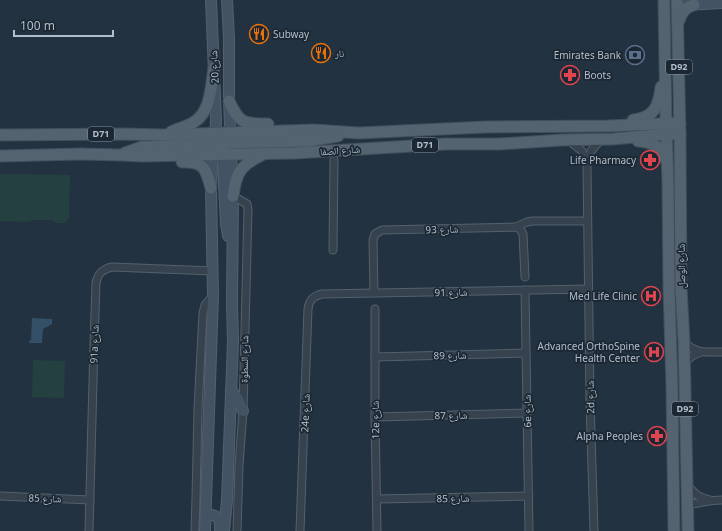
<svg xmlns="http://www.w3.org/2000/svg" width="722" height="531" font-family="'Noto Sans','Noto Naskh Arabic',sans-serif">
<rect width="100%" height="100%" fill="#223240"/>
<g fill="#244041">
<path d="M0 174 70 175 69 218 65 223H56L53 220H32L29 222 0 221Z"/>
<path d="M33 360 65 361 64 398 32 397Z"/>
</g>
<path fill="#345068" d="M32 318 52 319V324L43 329 42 343H29V341L31 340Z"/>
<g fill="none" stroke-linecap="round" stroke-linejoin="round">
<g stroke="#54616d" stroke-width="9">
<g id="street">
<path d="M568 140 582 151 586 162"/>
<path d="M233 196 247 204 248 209 243 411 239 466 237 531"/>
<path d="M516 227 527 222 532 221H587"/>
<path d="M333 250 334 160"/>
<path d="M525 290 529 531"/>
<path d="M374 293 373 240 375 234 382 230 516 227 520 229 523 234 525 277"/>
<path d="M375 309V417L377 531"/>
<path d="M684 342C696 354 706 352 722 352"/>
<path d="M375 357 526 353"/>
<path d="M684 363 692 356 701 352"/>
<path d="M375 417 527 413"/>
<path d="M687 484C695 495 698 497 710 500"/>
<path d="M0 496 90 500"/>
<path d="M377 499 529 496"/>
<path d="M687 505C699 503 710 500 722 500"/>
<path d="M89 531 94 344 96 283C98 273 103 269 112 267L213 271"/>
<path d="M195 531 196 498 198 409 203 313 205 305 213 296"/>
<path d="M300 531 308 309C309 300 313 296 322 294L588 289"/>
<path d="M594 531 590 401 587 166C589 151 591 150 602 139"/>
</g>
</g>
<g stroke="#54616d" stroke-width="12">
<g id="secondary">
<path d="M685 5 722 3"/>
<path d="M219 147 223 163 226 224 228 236"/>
<path d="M231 390 238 399 243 411"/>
<path d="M206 515C220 514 220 519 220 531"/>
<path d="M205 531 213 295 212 243 211 188 213 144 215 134 216 121 211 0"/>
<path d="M224 531 227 500 233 341 232 304 233 196 229 101V38L227 0"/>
</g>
</g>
<g stroke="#424f5b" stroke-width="13">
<g id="primary">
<path d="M664 0 666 124 668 182 669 289 672 386 674 531"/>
<path d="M677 0 680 134 681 287 684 342 688 531"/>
<path d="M679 21C681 13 685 7 694 5"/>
<path d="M229 101C239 123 243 124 268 124"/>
<path d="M633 120C654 118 659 106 661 87"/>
<path d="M171 132C178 128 187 127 194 122 211 112 211 86 214 68"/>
<path d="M0 135 125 134 165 135 314 130 359 133 485 127 608 126 680 123"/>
<path d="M638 141C651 142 662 146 666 160"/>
<path d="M125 153 142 147 213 144 224 140"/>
<path d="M212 155 219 147 227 143 308 141 338 136"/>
<path d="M0 156 81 154 121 155 142 156 295 153 445 144H499L562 140 613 139 667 134H680"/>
<path d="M182 162C204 161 206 169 211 188"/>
<path d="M233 196C236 172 241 165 262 155"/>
</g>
</g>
<use href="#street" stroke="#36434f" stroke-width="7"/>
<use href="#secondary" stroke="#445363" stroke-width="10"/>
<use href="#primary" stroke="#546370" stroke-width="11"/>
</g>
<defs>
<g id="restaurant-ring" transform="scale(1)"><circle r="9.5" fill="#1b2834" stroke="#e8710a" stroke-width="1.5"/><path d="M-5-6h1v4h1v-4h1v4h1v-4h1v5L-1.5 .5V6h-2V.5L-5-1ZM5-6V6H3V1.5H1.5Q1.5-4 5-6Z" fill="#e8710a"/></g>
<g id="bank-ring" transform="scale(1)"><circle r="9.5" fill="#1b2834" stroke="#5c6f8a" stroke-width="1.5"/><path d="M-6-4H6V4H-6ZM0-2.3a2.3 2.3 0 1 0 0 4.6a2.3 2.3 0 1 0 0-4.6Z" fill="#5c6f8a"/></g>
<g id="pharmacy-ring" transform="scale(1)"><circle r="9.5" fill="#1b2834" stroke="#e0444e" stroke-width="1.5"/><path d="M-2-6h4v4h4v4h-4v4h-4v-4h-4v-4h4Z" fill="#e0444e"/></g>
<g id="hospital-ring" transform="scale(1)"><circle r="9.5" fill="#1b2834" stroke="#e0444e" stroke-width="1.5"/><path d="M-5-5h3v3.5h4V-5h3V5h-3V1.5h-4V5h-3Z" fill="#e0444e"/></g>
</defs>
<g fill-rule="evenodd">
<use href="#restaurant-ring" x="259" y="34"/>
<use href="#restaurant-ring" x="321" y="53"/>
<use href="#bank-ring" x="635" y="55"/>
<use href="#pharmacy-ring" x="570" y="75"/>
<use href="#pharmacy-ring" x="650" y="160"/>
<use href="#hospital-ring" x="651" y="296"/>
<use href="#hospital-ring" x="654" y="352"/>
<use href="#pharmacy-ring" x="657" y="436"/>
</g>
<g text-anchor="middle" stroke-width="3.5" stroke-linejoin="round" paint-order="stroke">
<g fill="#1b2834" stroke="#85919d" stroke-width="1">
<rect x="666" y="60" width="26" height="14" rx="3"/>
<rect x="88" y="127" width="26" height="14" rx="3"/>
<rect x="412" y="138" width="26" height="14" rx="3"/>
<rect x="672" y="402" width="26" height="14" rx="3"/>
</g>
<g font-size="9" font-weight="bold" fill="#b2beca">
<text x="679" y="70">D92</text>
<text x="101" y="137">D71</text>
<text x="425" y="148">D71</text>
<text x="685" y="412">D92</text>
</g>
<g font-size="10" fill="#b2beca" stroke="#1b2834" text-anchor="end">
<text x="273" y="38" text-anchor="start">Subway</text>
<text x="335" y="57" text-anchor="start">نار</text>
<text x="621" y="59">Emirates Bank</text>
<text x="584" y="79" text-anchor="start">Boots</text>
<text x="636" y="164">Life Pharmacy</text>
<text x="637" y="300">Med Life Clinic</text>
<text x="640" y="350">Advanced OrthoSpine<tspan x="640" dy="12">Health Center</tspan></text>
<text x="643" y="440">Alpha Peoples</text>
</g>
<g font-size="10" fill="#b2beca" stroke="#1b2834">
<text transform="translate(214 67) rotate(-93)" y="4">شارع 20</text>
<text transform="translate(340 150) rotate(-4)" y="4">شارع الصفا</text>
<text transform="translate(442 229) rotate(-2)" y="4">شارع 93</text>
<text transform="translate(681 266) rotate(-91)" y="4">شارع الوصل</text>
<text transform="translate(451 292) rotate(-1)" y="4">شارع 91</text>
<text transform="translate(94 344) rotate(-88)" y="4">91a شارع</text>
<text transform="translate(450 355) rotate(-1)" y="4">شارع 89</text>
<text transform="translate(244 359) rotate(-89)" y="4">شارع السطوة</text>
<text transform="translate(590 397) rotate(-91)" y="4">2d شارع</text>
<text transform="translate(527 411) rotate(-91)" y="4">6e شارع</text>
<text transform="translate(305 413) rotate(-88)" y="4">24e شارع</text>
<text transform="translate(451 415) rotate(-1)" y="4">شارع 87</text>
<text transform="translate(375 420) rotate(-91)" y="4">12e شارع</text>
<text transform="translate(45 498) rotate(2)" y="4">شارع 85</text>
<text transform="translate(453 498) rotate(-1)" y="4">شارع 85</text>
</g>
</g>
<path d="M14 30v6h99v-6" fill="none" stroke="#b2beca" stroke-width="2"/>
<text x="20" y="30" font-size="12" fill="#b2beca" stroke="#1b2834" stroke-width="3" paint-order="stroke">100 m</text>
</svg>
